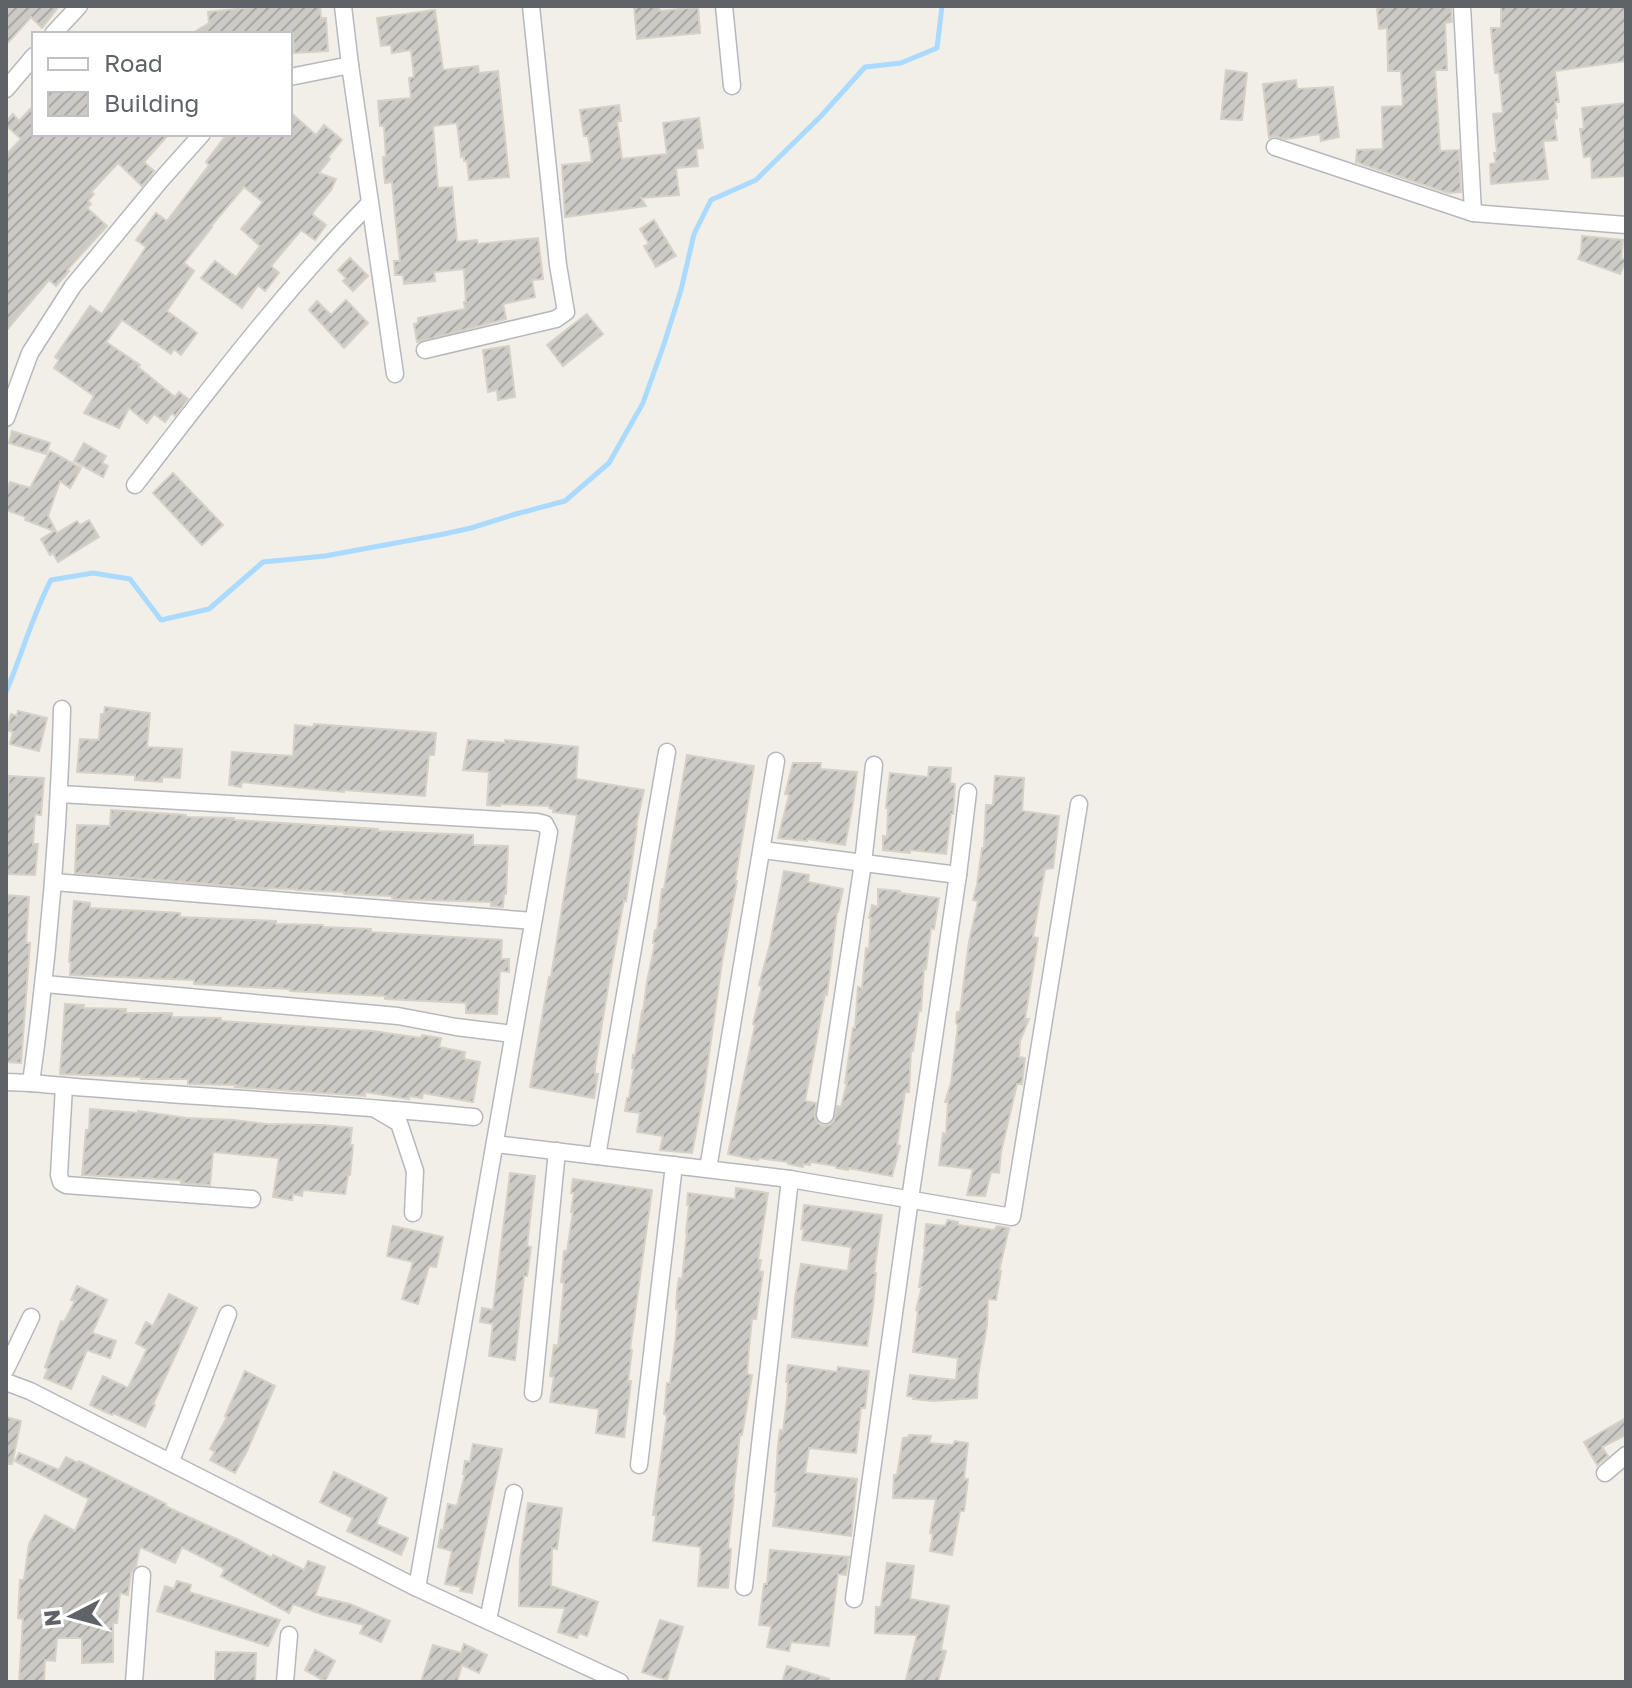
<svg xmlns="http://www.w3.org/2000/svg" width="1632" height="1688" font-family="'Golos Text',sans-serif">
<defs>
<pattern id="building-hatch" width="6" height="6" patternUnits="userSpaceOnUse" patternTransform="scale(2)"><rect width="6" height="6" fill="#cccac5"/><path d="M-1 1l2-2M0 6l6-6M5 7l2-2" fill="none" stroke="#a9a8a4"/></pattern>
</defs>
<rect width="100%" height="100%" fill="#f1efe8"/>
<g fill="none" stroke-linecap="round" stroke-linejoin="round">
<path stroke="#aadaff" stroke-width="5" d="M6 692C22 655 32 616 51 580L93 573 130 579 161 620 209 609 263 562 325 556 439 535 471 528 516 514 565 501 609 463 643 403 664 344 681 290 694 234 711 200 756 180 821 116 865 67 901 63 937 48 942 6"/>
</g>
<g fill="url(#building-hatch)" stroke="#d6d1c6" stroke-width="2">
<path d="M6 6H59L42 28 31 17 6 45Z"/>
<path d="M265 6H320L321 18H326L328 51 294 53 293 34H191L209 23 208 12Z"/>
<path d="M634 6H659L660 11 698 7 700 33 637 39Z"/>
<path d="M1402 6H1451L1452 22 1445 23 1447 70H1435L1440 151 1459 150 1461 192 1448 193 1356 162 1357 150 1383 149 1382 107 1403 106 1401 71H1388L1387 28 1379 29 1377 8Z"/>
<path d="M1501 6H1531V8L1626 6V61L1555 71 1559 102H1555L1557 118 1554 119 1557 140 1543 141 1548 179 1491 184 1490 164 1496 163 1494 153H1497L1493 114 1503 113 1499 73H1495L1491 28H1501Z"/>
<path d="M435 10 443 70 478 66 479 73 498 71 509 177 469 180 467 161H464V156L461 157 457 123 433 126 438 188 452 187 457 242 477 240 478 244 538 238 543 279 532 280 535 297 503 304 506 319 417 342 414 324 418 323V318L465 309 464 302H466L464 269 434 272 435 281 404 284 403 275H395L394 261H400L395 215 392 182 385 183 383 157H386L384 126H380L378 101 411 98 409 78 414 77 411 50 392 53 391 45 381 46 377 18Z"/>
<path d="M1226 70 1247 73 1242 120 1221 119Z"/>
<path d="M1296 80 1297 89 1333 87 1339 137 1321 141 1320 134 1286 139 1274 136 1269 138 1263 84Z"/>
<path d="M1626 103V176L1592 178 1591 156 1584 157 1580 129H1584L1582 108Z"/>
<path d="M34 105V134H169L144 162 154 171 142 186 118 163 91 192 94 194 88 201 91 204 87 208 107 226 67 270 69 271 56 286 49 280 6 331V155L21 139 6 125V122L13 114 19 121Z"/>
<path d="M619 105 621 121H617L622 159 667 154 663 123 699 118 703 148 696 149 698 166 676 168 679 195 641 198 646 206 565 217 562 165 592 162 588 136H584L580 110Z"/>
<path d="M290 112 316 135 324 125 342 140 328 157 330 159 319 173 336 179 331 190 313 212V215L326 225 315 240 301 230 271 266 279 273 265 291 258 285 242 308 201 278 215 261 236 277 260 246 241 229 263 202 244 187 211 226 212 227 184 263 194 271 167 311 197 333 181 355 174 349 171 354 122 320 106 342 140 365 138 367 175 397 179 392 188 399 175 416 172 413 165 422 154 414 147 423 129 408 119 428 84 413 94 396 54 368 59 360 55 357 90 306 102 314 146 247 136 240 156 213 167 221 209 165 206 162 227 134H290Z"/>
<path d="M654 220 676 256 656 267 644 246 649 244 640 229Z"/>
<path d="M1582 236 1623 240 1621 258 1626 260 1620 274 1578 259 1581 253Z"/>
<path d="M350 258 368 276 353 291 343 281 346 278 338 270Z"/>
<path d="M346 300 368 323 344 348 309 310 317 301 331 315Z"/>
<path d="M587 314 603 334 563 366 547 345Z"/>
<path d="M509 346 515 397 498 400 497 390 488 392 483 350Z"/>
<path d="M12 431 50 443 46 454 9 443Z"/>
<path d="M84 443 106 456 102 463 108 466 103 477 74 461Z"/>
<path d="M50 451 81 468 70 488 60 481 48 516 57 533 77 521 80 525 89 520 99 537 58 562 53 553 50 555 41 539 54 531 25 520 26 517 6 510V491L10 482 30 488Z"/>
<path d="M173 473 223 525 202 545 153 493Z"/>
<path d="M105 707 150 713 147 747 182 749 180 778 162 777V782L135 780V775L77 772 80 739 99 740 101 714H104Z"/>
<path d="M18 711 47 718 39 751 10 744 13 732 7 730 11 714 17 716Z"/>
<path d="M314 724 436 733 434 755H429L425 796 344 790V792L242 782 241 787 229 785 232 752 293 756 295 725 313 727Z"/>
<path d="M468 740 505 743V740L578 747 576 779 644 790 636 826H637L626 901 624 900 610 975 595 1067V1074H598L594 1098 530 1087 549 977H551L577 815 553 812V809L549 808V806L500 804V806L487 805 489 772 463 770Z"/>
<path d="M687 755 754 766 735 881H737L722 962 704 1090 692 1153 660 1150 663 1136 637 1132 640 1113 625 1111 627 1098H629L634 1068H632L633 1055 635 1056 642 1011 643 1012 647 982 655 943H653L655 930H657L662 889H664Z"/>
<path d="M793 763H821L820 769 857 772 853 803 845 845 807 839V841L778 838 789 795 785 794Z"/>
<path d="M929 767 951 768 950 783 955 784 953 814H951L946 854 910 850V853L883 850V836L887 837 888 808H886L890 773 928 777Z"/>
<path d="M9 776 44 778 41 815 35 814 33 844H38L35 875 6 874V820Z"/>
<path d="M995 776 1024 778 1022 811 1059 816 1053 868 1045 869 1033 937 1038 938 1025 1019H1029L1020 1041 1019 1057 1025 1058 1022 1084H1017L1001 1152 999 1173 991 1172 985 1196 967 1195 973 1169 939 1165 943 1133 946 1134 948 1102H945L951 1083 958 1025 956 1023 957 1012H960L969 942 978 901 973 900 977 885 982 848H984L986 805H993Z"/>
<path d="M111 810 186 815V817L234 818V820L378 829 377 831 473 835V845L508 846 506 894H504L503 907 491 906V902L394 899 392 898V896L344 894V892L296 890V889L257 888 75 873 77 825 110 826Z"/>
<path d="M784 871 809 875 808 882 843 889 838 912H837L827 995 825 994 805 1101 816 1103 815 1118 818 1123 823 1126 830 1125 834 1121 837 1106 841 1107 847 1083H845L853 1028H855L858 987 862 988 866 948 869 949 871 918H869L872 905 878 907V889L900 891V893L939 898 934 929 931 928 926 969 924 968 921 1011 919 1010 913 1051 911 1050 909 1092H905L897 1145 900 1146 892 1176 848 1168V1170L836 1168V1166L810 1162V1165L803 1164V1167L788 1164V1162L759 1158 758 1160 728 1154 755 1025 753 1024 762 986 759 985 770 944Z"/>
<path d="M6 895 29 897 26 943H30L21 1063 6 1062Z"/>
<path d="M74 901 90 903V908L180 913V917L276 921V924L323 925V927L371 929V932L502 940 501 959H509V972L500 971 497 1014 466 1013V1003L385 999V996L290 991V989L194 984V980L70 975 71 962H69Z"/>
<path d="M65 1004 84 1005 83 1008 126 1009V1013H172V1017L221 1018V1021L373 1031 421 1038 422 1035 441 1038 439 1047 465 1052 464 1059 480 1062 473 1102 423 1093 422 1098 409 1096V1099L365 1092V1096L235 1087 236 1085 188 1084V1079H141V1077L60 1074Z"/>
<path d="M90 1109 138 1113V1111L187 1118 234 1120 266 1124 323 1125 352 1128 350 1145H353L350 1175H348L345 1194 303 1190 302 1196 293 1194 292 1200 273 1197 279 1158 213 1152 210 1185 181 1183V1180L82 1175 86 1130H89Z"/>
<path d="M510 1173 535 1176 527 1246 531 1247 527 1276H524L515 1360 489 1356 493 1324 480 1322 482 1308 493 1310Z"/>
<path d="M573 1179 652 1190 630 1349 632 1350 628 1381H631L624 1437 596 1433 599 1409 550 1402 554 1377 550 1376 554 1345 558 1346 564 1283 561 1282 563 1263 564 1251H567L573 1212H571L574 1193H571Z"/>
<path d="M736 1188 768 1193 758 1260H761L759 1271 763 1272 756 1319H752L749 1348 747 1374 752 1375 742 1435 740 1434 733 1495H734L728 1548 731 1549 728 1588 698 1586 701 1547 653 1541 656 1515H653L667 1415 664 1414 666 1394 667 1383H670L676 1335 678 1309H676L677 1291 679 1278 682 1279 687 1232H686L689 1205H687L688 1193 735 1199Z"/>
<path d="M804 1205 882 1215 874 1273H876L873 1306 867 1346 792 1337 795 1298 801 1264 848 1271 851 1247 802 1240 804 1229H801Z"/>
<path d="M948 1220 958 1222V1225L994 1230 997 1226 1009 1228 999 1271H1001L996 1300 988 1299 987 1325 978 1375 977 1398 933 1401 913 1399 914 1397 907 1396 910 1375 956 1380 958 1358 913 1352 918 1311 916 1310 922 1287H919L925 1248H924L926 1224 945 1226Z"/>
<path d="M393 1226 443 1237 436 1267 429 1266 418 1304 402 1299 413 1262 387 1256Z"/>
<path d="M77 1286 107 1300 92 1333 116 1341 110 1358 87 1350 71 1389 44 1378 48 1369 45 1367 61 1321 64 1322 75 1301 71 1300Z"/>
<path d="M169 1294 197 1308 153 1404 155 1405 145 1427 113 1413 112 1415 90 1405 103 1376 128 1388 147 1349 136 1343 146 1322 153 1326Z"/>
<path d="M788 1365 837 1372 838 1367 869 1371 865 1408H861L856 1453 809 1448 805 1473 857 1479 851 1536 773 1526 777 1492H775L778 1445 780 1430 783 1431 787 1400 788 1382H786Z"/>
<path d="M245 1371 275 1386 246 1453 235 1473 210 1460 215 1452 210 1449 227 1417 225 1416Z"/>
<path d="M6 1417 21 1421 12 1464H6Z"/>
<path d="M1626 1418V1435L1602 1447 1608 1456 1597 1465 1584 1442Z"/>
<path d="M909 1435 931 1436 929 1443 953 1445 955 1441 968 1443 964 1479H968L964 1511H960L952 1555 930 1551 933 1534 930 1533 936 1499 893 1498 894 1475H897L903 1438 909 1437Z"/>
<path d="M473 1444 502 1449 472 1593 460 1591 461 1587 445 1584 452 1551 438 1547 441 1530 443 1531 448 1504 457 1506 465 1474H463L465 1461 470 1462Z"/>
<path d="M19 1453 59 1470 66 1457 78 1463 79 1461 166 1504 165 1506 239 1540 272 1558 273 1555 304 1570 308 1561 325 1567 315 1596 350 1604 390 1621 381 1642 360 1633 364 1625 324 1615 293 1604 289 1613 221 1576 225 1569 182 1547 175 1563 140 1547 136 1566 131 1573 128 1595 120 1593 117 1623H113V1662L82 1663V1638H57L55 1661 45 1660 44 1682H19L23 1619 18 1618 20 1580H24L29 1544 45 1515 75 1531 89 1499 15 1461Z"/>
<path d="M334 1472 387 1498 376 1524 408 1538 401 1555 347 1531 353 1518 320 1502Z"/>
<path d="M528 1503 562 1508 557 1549 552 1548 551 1586 598 1602 587 1636 579 1633 577 1638 558 1632 565 1608 519 1606 520 1560Z"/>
<path d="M770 1550 849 1557 846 1575 838 1574 829 1646 791 1642 789 1651 767 1647 771 1626 759 1625 764 1584H767Z"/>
<path d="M887 1563 914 1566 910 1599 949 1606 941 1650 946 1651 938 1682H913L906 1680 917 1635 875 1633 876 1607H881Z"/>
<path d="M177 1581 191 1585 189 1592 280 1620 268 1646 157 1611 165 1586 174 1589Z"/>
<path d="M660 1620 683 1627 667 1680 642 1672Z"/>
<path d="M464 1644 487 1655 479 1673 462 1665 457 1682H421L433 1645 461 1653Z"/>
<path d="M315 1650 335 1661 325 1681 305 1670Z"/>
<path d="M216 1652 256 1653 255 1682H215Z"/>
<path d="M787 1666 829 1679 828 1682H782Z"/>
</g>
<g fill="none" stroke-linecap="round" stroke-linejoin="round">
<g stroke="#b5b8bc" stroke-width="19">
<g id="minor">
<path d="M343 6 350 65 395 374"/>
<path d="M724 6 732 86"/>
<path d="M1462 6 1473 213"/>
<path d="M53 34 79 6"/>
<path d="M290 77 350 65"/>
<path d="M6 89 34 56"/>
<path d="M1275 147 1473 213 1626 225"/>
<path d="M425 350 556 319 566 312 558 265 531 6"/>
<path d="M6 418 30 353 73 286 160 181 202 134"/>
<path d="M135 485C210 388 284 290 370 203"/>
<path d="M60 794 537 822 545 824 549 832 417 1588"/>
<path d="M762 850 958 875"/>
<path d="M54 882 533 921"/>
<path d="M45 984 398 1016 456 1027 513 1034"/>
<path d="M6 1082 31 1083C48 959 59 834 62 709"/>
<path d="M31 1083C179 1097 327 1102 474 1117"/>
<path d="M64 1086 59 1175 61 1182 66 1185 252 1199"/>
<path d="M377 1110 399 1123 415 1171 413 1213"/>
<path d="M825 1115 863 863 874 765"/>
<path d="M495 1144 790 1179 1012 1217 1079 804"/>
<path d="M597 1156 667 752"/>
<path d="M708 1169 776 761"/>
<path d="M6 1369 31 1317"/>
<path d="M6 1382 30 1391 417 1588 620 1682"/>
<path d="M533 1393 557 1151"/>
<path d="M171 1461 228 1314"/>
<path d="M639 1465 674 1165"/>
<path d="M1605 1473 1626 1455"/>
<path d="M744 1587 790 1179"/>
<path d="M854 1599 910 1199 958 875 968 792"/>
<path d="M488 1620 514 1493"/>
<path d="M134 1682 142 1575"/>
<path d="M285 1682 289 1635"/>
</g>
</g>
<use href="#minor" stroke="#fff" stroke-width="16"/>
</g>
<rect width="1632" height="1688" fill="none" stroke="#5f6368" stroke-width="16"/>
<rect x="32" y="32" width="260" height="104" fill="#ffffff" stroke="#bfc1c3" stroke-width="2"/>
<rect x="48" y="58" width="40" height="12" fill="#ffffff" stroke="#bfc1c3" stroke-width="2"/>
<text x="104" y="72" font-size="24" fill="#5f6368">Road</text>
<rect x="48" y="92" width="40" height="24" fill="url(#building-hatch)" stroke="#bfc1c3" stroke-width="2"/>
<text x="104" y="112" font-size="24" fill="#5f6368">Building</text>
<g transform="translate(72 1616) rotate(264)" stroke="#ffffff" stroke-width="6" paint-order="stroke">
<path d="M0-6L14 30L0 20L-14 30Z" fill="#5f6368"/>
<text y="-12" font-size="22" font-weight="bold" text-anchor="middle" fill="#5f6368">N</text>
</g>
</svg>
